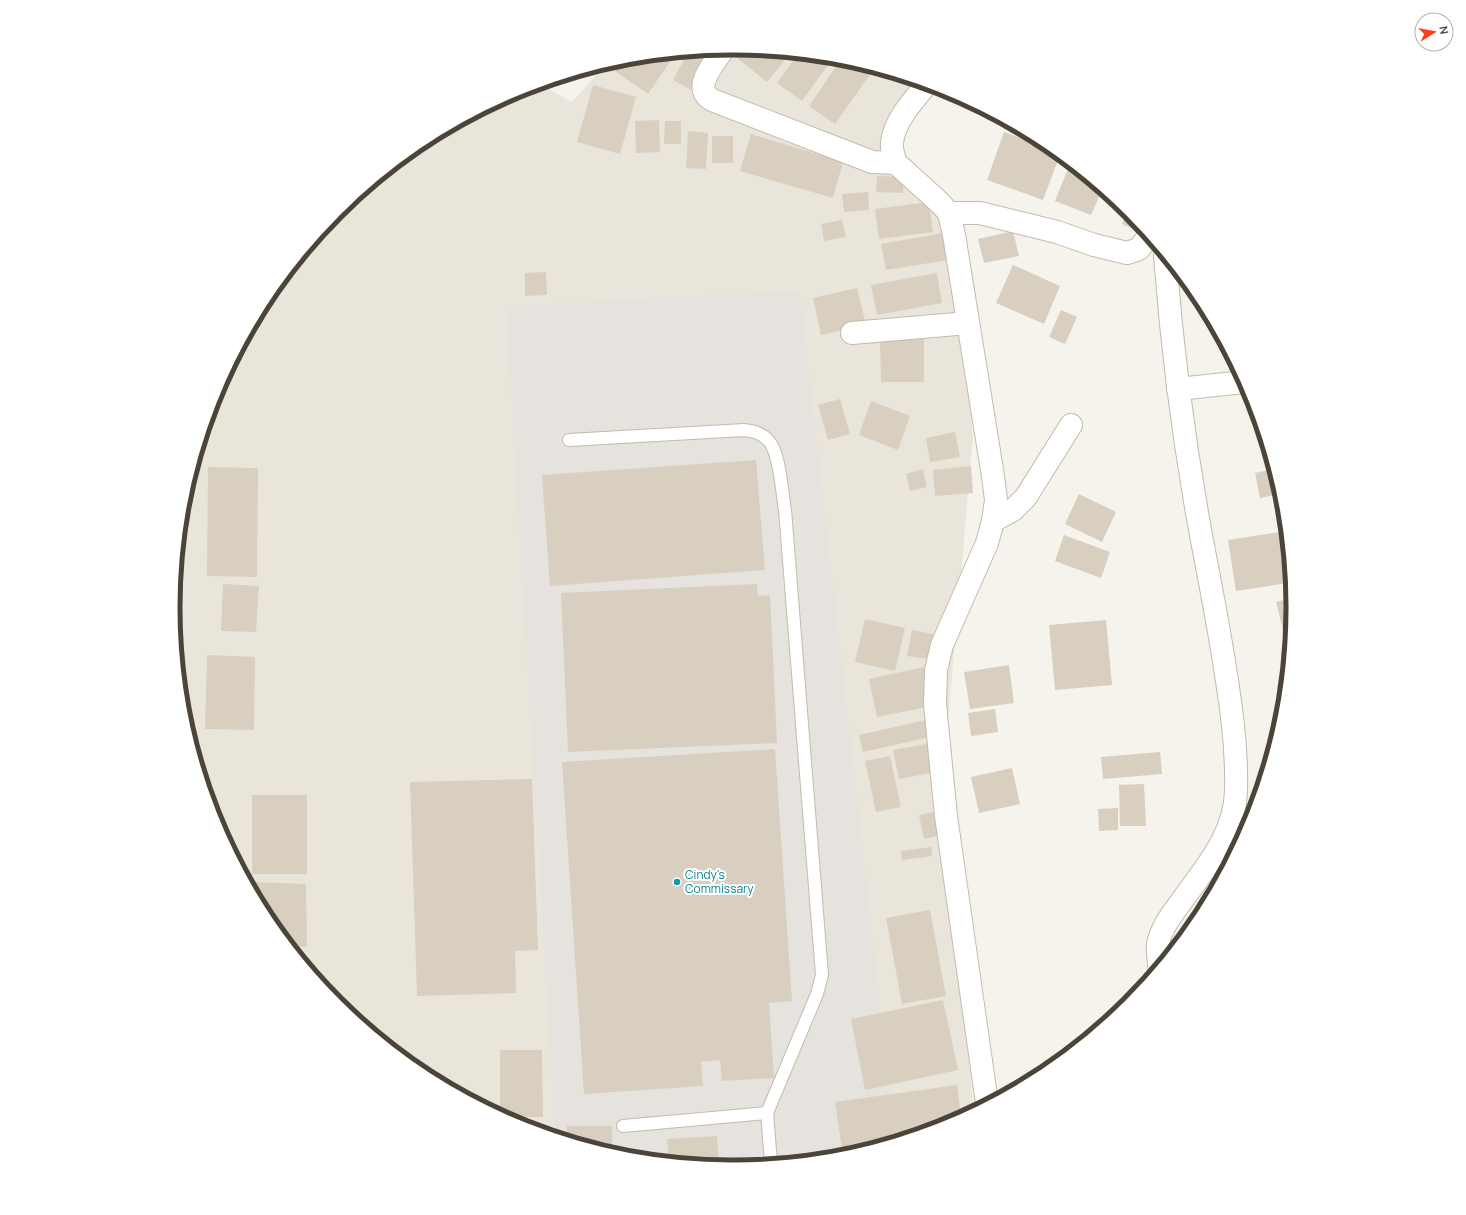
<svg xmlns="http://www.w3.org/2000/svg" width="1466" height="1215" font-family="Manrope,sans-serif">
<rect width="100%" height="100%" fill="#f6f3ec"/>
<path fill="#eae5da" d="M733 48 842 59 914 81 884 150 953 219 973 437 941 801 974 1110 947 1124 842 1156 733 1167 624 1156 519 1124 422 1073 337 1003 268 918 216 821 184 716 174 607 184 498 216 393 268 296 338 212 422 142 519 91 539 84 572 102 605 65 624 59Z"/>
<path fill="#e6e2dd" d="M800 291 895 1140 842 1156 733 1167 624 1156 555 1135 506 306Z"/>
<g fill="#d8cfc1">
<path d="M738 49 790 54 767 82 733 55Z"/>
<path d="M713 50 691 90 673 80 688 52Z"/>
<path d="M675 54 648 94 615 71 624 59Z"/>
<path d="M798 54 833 58 802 101 777 83Z"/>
<path d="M841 59 868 67 873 70 835 124 809 106Z"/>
<path d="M593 85 636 97 620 154 577 142Z"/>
<path d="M659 120 660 152 636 153 635 121Z"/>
<path d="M665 121H681V144H664Z"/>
<path d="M688 131 708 133 706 169 686 168Z"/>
<path d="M1004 132 1052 149 1060 155 1043 200 987 180Z"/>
<path d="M751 134 843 162 833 198 740 171Z"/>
<rect x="712" y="136" width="21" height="27"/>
<path d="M1070 164 1102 190 1091 215 1055 201Z"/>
<path d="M877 176 904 177 903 193 876 192Z"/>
<path d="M868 192 869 210 844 212 842 194Z"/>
<path d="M929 202 933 232 879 239 875 209Z"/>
<path d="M1128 211 1129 212 1148 235 1122 224Z"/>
<path d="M842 220 846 237 824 241 821 224Z"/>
<path d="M1013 231 1019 256 984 263 978 239Z"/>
<path d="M943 233 948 260 886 270 881 244Z"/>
<path d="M1013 265 1060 286 1044 324 996 303Z"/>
<path d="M546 272 547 295 525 296V273Z"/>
<path d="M937 273 942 303 877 315 871 285Z"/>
<path d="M857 288 866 325 821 335 813 298Z"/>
<path d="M1061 310 1077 317 1065 344 1049 337Z"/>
<path d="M924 339V382H881L880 340Z"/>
<path d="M840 399 850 434 828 440 818 405Z"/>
<path d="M871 401 910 416 898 450 859 435Z"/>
<path d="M955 432 960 457 930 462 926 438Z"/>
<path d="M756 460 765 570 550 586 542 475Z"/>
<path d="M971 466 973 493 935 496 933 470Z"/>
<path d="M208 467 258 468 257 577 207 576Z"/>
<path d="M923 469 927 487 910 491 906 474Z"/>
<path d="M1273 469 1279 494 1260 498 1255 473Z"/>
<path d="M1079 494 1116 512 1102 542 1065 524Z"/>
<path d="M1280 532 1288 583 1236 591 1228 540Z"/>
<path d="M1064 535 1110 552 1101 578 1055 561Z"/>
<path d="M223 584 259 586 256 632 221 631Z"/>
<path d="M757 584 758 596 770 595 777 743 568 752 561 593Z"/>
<path d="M1292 598V608L1290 632 1284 634 1276 602Z"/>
<path d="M865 619 905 628 895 671 855 662Z"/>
<path d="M1106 620 1112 685 1055 690 1049 625Z"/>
<path d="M912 630 939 635 934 660 907 656Z"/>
<path d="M207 655 255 657 254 730 205 729Z"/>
<path d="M1009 665 1014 703 970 709 964 672Z"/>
<path d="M924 667 932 706 877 717 869 679Z"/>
<path d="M1284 698 1282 717 1280 718 1277 700Z"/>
<path d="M995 709 998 732 971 736 968 713Z"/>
<path d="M926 720 930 737 863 752 859 735Z"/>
<path d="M1280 721 1276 734 1275 722Z"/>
<path d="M931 743 936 772 899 779 893 750Z"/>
<path d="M775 749 792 1001 769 1003 774 1078 722 1081 720 1060 701 1062 703 1086 584 1094 562 762Z"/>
<path d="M1160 752 1162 774 1103 779 1101 757Z"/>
<path d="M890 756 901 807 876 812 865 761Z"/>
<path d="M1012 768 1020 804 979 813 971 777Z"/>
<path d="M532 779 538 950 515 951 516 993 417 996 410 782Z"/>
<path d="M1144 784 1146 826H1120L1119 785Z"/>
<rect x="252" y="795" width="55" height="79"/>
<path d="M1118 808V830L1099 831 1098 809Z"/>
<path d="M947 809 952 832 924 839 919 815Z"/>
<path d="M931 847 932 856 902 860 901 851Z"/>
<path d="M251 882 306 884 307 947 290 946 268 918 251 887Z"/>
<path d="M930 910 946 996 902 1004 886 918Z"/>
<path d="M943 1000 958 1070 865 1090 851 1019Z"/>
<path d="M500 1050H542L543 1117H505L500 1115Z"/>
<path d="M957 1085 961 1117 947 1124 843 1156 835 1102Z"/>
<path d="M567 1126H612V1153L567 1139Z"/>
<path d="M717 1136 719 1166 669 1161 667 1139Z"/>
</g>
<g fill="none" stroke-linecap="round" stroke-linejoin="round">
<g stroke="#c2bbae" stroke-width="14">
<g id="service">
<path d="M569 440 744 430C755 431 765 434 771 444 780 458 782 492 785 510L822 975 817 994 767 1113 771 1163"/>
<path d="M1222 842 1236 848"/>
<path d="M623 1126 767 1113"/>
</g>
</g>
<g stroke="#c2bbae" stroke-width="24">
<g id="minor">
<path d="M723 49C714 64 691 88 712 100L872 162 896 163"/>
<path d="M927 84C913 101 895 120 892 142 891 149 894 157 896 163L940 203 949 213 954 235 993 476 996 500 993 521 987 543 942 645 936 670 935 704 946 816 987 1103"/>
<path d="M949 213H980L1057 232 1094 245 1127 253 1139 249 1149 236"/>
<path d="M852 333 968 323"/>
<path d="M1178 389 1244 382"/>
<path d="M993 521 1013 510 1026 497 1071 425"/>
<path d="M1159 966C1159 959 1157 951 1158 944 1161 928 1172 914 1181 902 1205 868 1235 835 1236 791 1237 754 1233 718 1227 681 1220 632 1210 583 1201 535 1184 443 1172 349 1165 256"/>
</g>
</g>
<use href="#service" stroke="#fff" stroke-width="12"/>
<use href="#minor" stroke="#fff" stroke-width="22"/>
</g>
<circle fill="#0f9aa8" stroke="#fff" stroke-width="1.5" cx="677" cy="882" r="4"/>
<g text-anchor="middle" stroke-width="4" stroke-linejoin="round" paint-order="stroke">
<g font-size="12" fill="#0d838f" stroke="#fff" text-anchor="start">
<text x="685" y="879">Cindy's<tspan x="685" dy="14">Commissary</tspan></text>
</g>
</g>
<path d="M0 0H1466V1215H0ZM732 55H734A552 552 0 0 1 1286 607V608A552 552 0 0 1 734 1160H732A552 552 0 0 1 180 608V607A552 552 0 0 1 732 55Z" fill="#fff" fill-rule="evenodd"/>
<path fill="none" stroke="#4b4439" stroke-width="5" d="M732 55H734A552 552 0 0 1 1286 607V608A552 552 0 0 1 734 1160H732A552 552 0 0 1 180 608V607A552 552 0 0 1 732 55Z"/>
<g transform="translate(1434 32) rotate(79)"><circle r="19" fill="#ffffff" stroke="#b7b4b0"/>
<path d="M0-3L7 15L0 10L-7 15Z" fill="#fc3f1d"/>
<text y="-6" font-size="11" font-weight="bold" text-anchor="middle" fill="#4b4439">N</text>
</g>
</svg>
